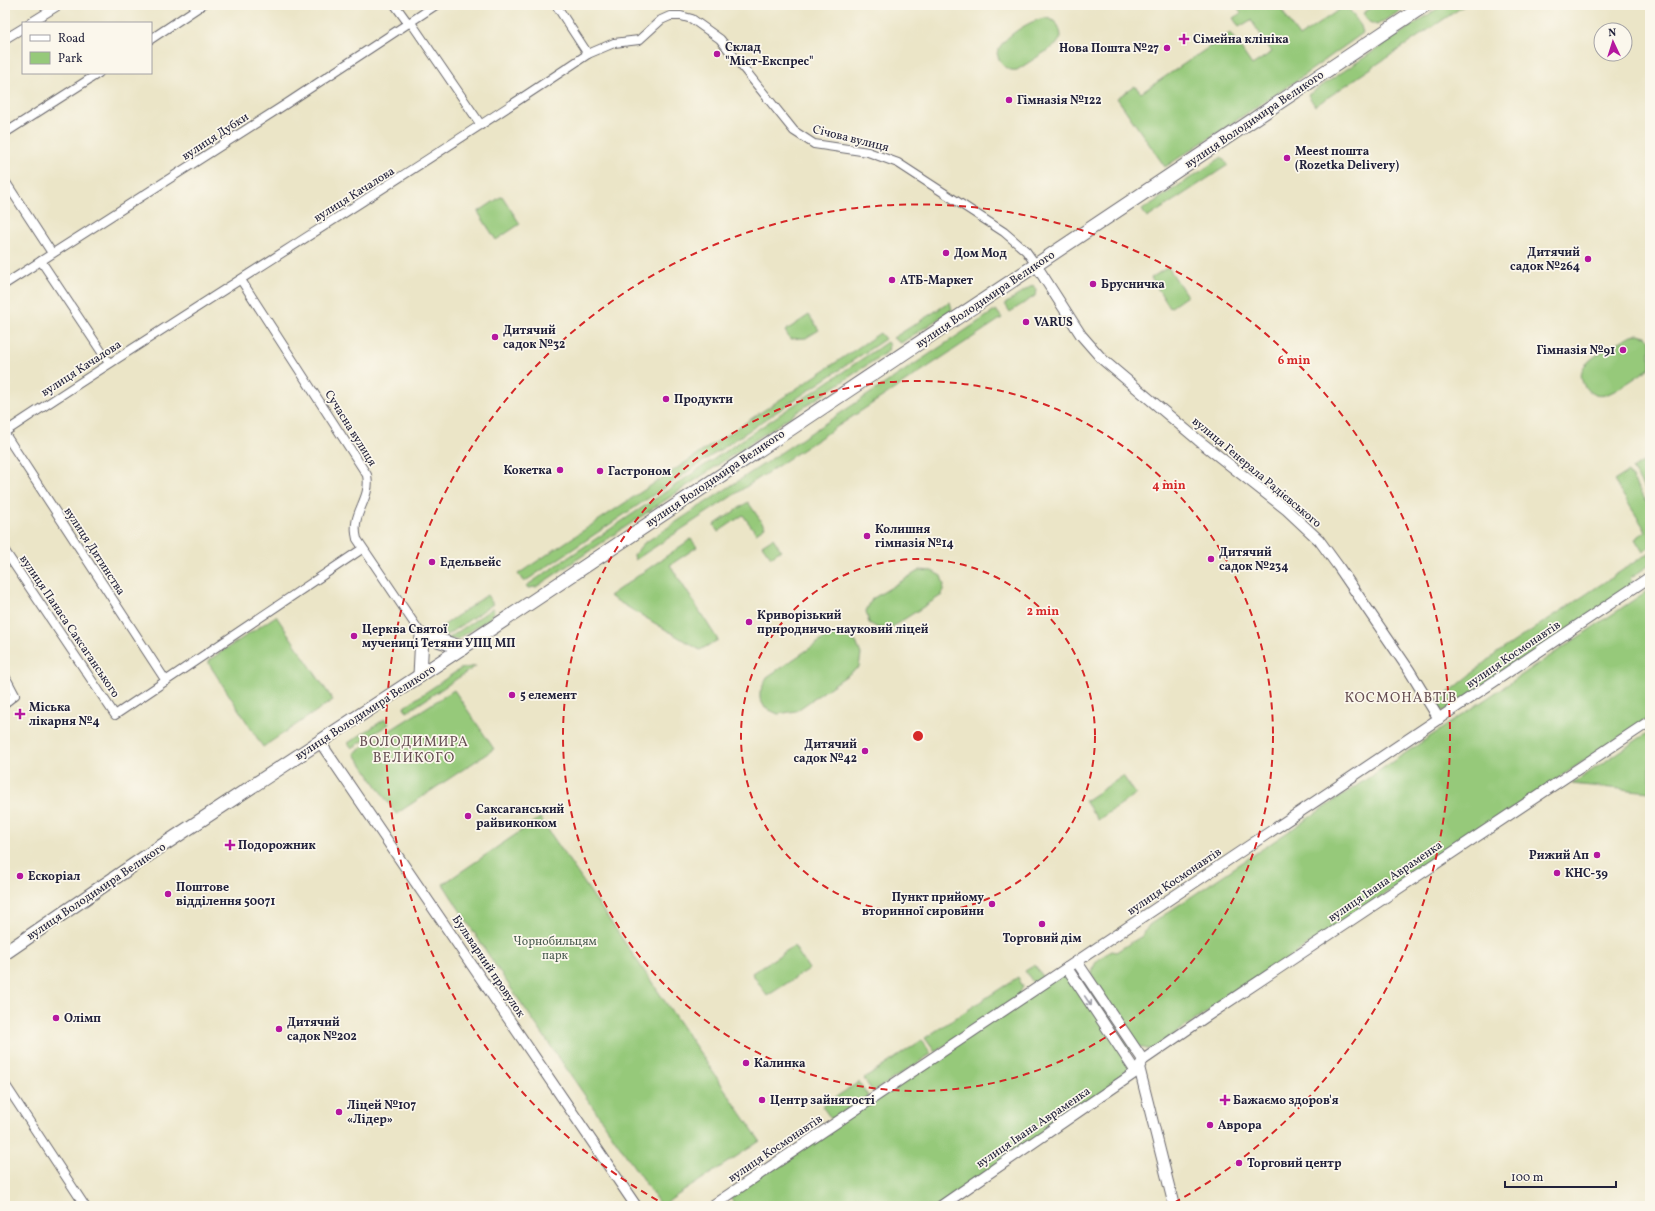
<svg xmlns="http://www.w3.org/2000/svg" width="1655" height="1211" font-family="Vollkorn,serif">
<rect width="100%" height="100%" fill="#fbf7ec"/>
<filter id="ink" filterUnits="userSpaceOnUse"><feTurbulence type="fractalNoise" baseFrequency=".025" numOctaves="2"/><feDisplacementMap in="SourceGraphic" scale="8" xChannelSelector="R" yChannelSelector="G"/><feConvolveMatrix kernelMatrix="1 2 1 2 8 2 1 2 1" color-interpolation-filters="sRGB"/></filter>
<filter id="wash" filterUnits="userSpaceOnUse"><feTurbulence type="fractalNoise" baseFrequency=".012" numOctaves="4" result="noise"/><feDisplacementMap in="SourceGraphic" scale="16" xChannelSelector="R" yChannelSelector="G"/><feGaussianBlur stdDeviation="0.9" result="paint"/><feColorMatrix in="noise" values="0 0 0 0 0 0 0 0 0 0 0 0 0 0 0 0 0 1.4 0 .05"/><feComposite in="paint" operator="in"/></filter>
<g filter="url(#wash)">
<rect width="100%" height="100%" fill="#ebe5c7"/>
<g fill="#96c97a" stroke="#5c765a">
<path d="M1236 5H1270L1273 9 1279 6 1299 37 1346 5 1361 26 1363 33 1293 83 1165 167 1117 98 1135 86 1141 93 1230 33 1252 65 1272 52 1251 20 1239 27 1233 18 1241 13Z"/>
<path d="M1376 5H1410L1377 25 1369 22 1363 13Z"/>
<path d="M1443 5H1465L1315 106 1308 95Z"/>
<path d="M1046 18C1057 20 1061 28 1061 38L1056 45 1017 70C1006 72 999 63 997 53 1001 38 1031 19 1046 18Z"/>
<path d="M1222 157 1228 165 1147 218 1142 210Z"/>
<path d="M502 196 520 224 496 240 478 212Z"/>
<path d="M1168 267 1187 296 1170 308 1151 278Z"/>
<path d="M1033 285 1036 290 1035 296 1010 312 1005 304Z"/>
<path d="M950 302 952 310 901 343 893 338Z"/>
<path d="M996 310 1002 318 635 560 634 555 643 544Z"/>
<path d="M809 315 819 330 806 338 790 339 785 331Z"/>
<path d="M880 333 885 339 524 582 518 574Z"/>
<path d="M1638 334 1646 336 1650 340V368C1639 375 1616 392 1605 395 1587 400 1573 375 1587 363 1598 352 1618 343 1632 335Z"/>
<path d="M887 342 889 345 888 351 536 587 528 588 526 586Z"/>
<path d="M1646 460 1650 467V497L1632 469Z"/>
<path d="M1628 472 1650 507V547L1643 552 1635 539 1646 531 1614 481Z"/>
<path d="M748 502 765 527 756 533 743 515 718 532 714 525Z"/>
<path d="M773 538 781 550 771 557 762 545Z"/>
<path d="M691 539 697 547 670 565 718 640 700 650 609 596Z"/>
<path d="M1650 552V565L1630 578 1632 582 1627 591 1444 712 1435 704 1497 653Z"/>
<path d="M920 570 932 571 941 576 944 585 942 595 892 627 878 628 869 623 866 611 872 599Z"/>
<path d="M1650 589V717L1152 1049H1146L1138 1046 1092 976C1092 962 1100 958 1111 951L1116 952 1142 936 1149 925Z"/>
<path d="M487 595 493 604 442 638 436 635 437 630Z"/>
<path d="M493 608 494 611 489 619 458 639 446 640Z"/>
<path d="M276 616 333 700 263 747 209 664V660Z"/>
<path d="M828 636H843L856 642 861 654 859 667 796 711 778 714 765 708 760 699V692L767 677Z"/>
<path d="M476 666 407 712 404 707 460 669Z"/>
<path d="M454 690 494 749 396 814 354 753Z"/>
<path d="M385 719 389 724 352 748 348 743Z"/>
<path d="M1650 731V792L1572 784Z"/>
<path d="M1123 776 1136 794 1098 820 1085 801Z"/>
<path d="M540 818 760 1141 661 1206 495 965 443 884Z"/>
<path d="M794 946 809 969 767 996 752 973Z"/>
<path d="M1035 965 1044 979 1035 985 1025 971Z"/>
<path d="M1067 968 1136 1072 941 1206H736L729 1195Z"/>
<path d="M1018 977 1023 987 1017 997 935 1052 925 1038Z"/>
<path d="M1084 983H1087L1131 1049 1130 1051H1128L1084 985Z"/>
<path d="M922 1040 931 1054 873 1092 864 1079Z"/>
<path d="M859 1082 868 1096 832 1120 822 1106Z"/>
</g>
</g>
<g filter="url(#ink)">
<g fill="none" stroke-linecap="round" stroke-linejoin="round">
<g stroke="#68666c" stroke-width="10">
<g id="minor">
<path d="M395 5 408 23 412 24 481 125"/>
<path d="M556 5 588 54"/>
<path d="M30 23 59 5"/>
<path d="M5 39 23 28"/>
<path d="M151 39 202 5"/>
<path d="M5 133 99 73"/>
<path d="M5 181 52 253"/>
<path d="M41 261 109 363"/>
<path d="M241 280 367 475C372 501 350 512 357 539L422 635"/>
<path d="M5 284 286 104 436 5"/>
<path d="M5 432C198 304 396 183 588 54L614 43 639 40 661 20 670 16H681L692 19 720 39 794 131 814 144 868 152 898 163 1004 232 1026 251 1036 265"/>
<path d="M5 434 166 681"/>
<path d="M5 551 115 715 362 549"/>
<path d="M5 676 15 695 5 703"/>
<path d="M5 1084 85 1206"/>
</g>
</g>
<g stroke="#68666c" stroke-width="12">
<g id="tertiary">
<path d="M1036 265 1081 335 1102 359 1198 440 1287 510 1319 540 1338 566 1409 670 1439 719"/>
<path d="M320 742 636 1206"/>
<path d="M1077 962 1143 1060"/>
<path d="M1067 968 1136 1072"/>
<path d="M1139 1067 1174 1206"/>
<path d="M712 1206 1650 577"/>
<path d="M941 1206 1136 1072 1143 1060 1204 1018 1650 721"/>
</g>
</g>
<g stroke="#68666c" stroke-width="15">
<g id="primary">
<path d="M420 676 422 635 463 648"/>
<path d="M5 953 154 851 521 609 1425 5"/>
</g>
</g>
<use href="#minor" stroke="#fff" stroke-width="8"/>
<use href="#tertiary" stroke="#fff" stroke-width="10"/>
<use href="#primary" stroke="#fff" stroke-width="13"/>
</g>
<defs><path id="oneway-shaft" d="M-6 0H5M1.5-3L5.5 0L1.5 3" fill="none" stroke-width="1.6" stroke-linecap="round" stroke-linejoin="round"/></defs>
<use stroke="#9c9ca7" href="#oneway-shaft" transform="translate(1088 1001) rotate(56)"/>
</g>
<g fill="none" stroke="#d62828" stroke-width="2" stroke-dasharray="7 5">
<circle cx="918" cy="736" r="177"/>
<circle cx="918" cy="736" r="355"/>
<path d="M668 1206A532 532 0 1 1 1168 1206"/>
</g>
<g fill="#b5179e" stroke="#fbf7ec" stroke-width="1.5">
<path d="M1182 33h4v4h4v4h-4v4h-4v-4h-4v-4h4z"/>
<circle cx="1167" cy="48" r="4"/>
<circle cx="717" cy="54" r="4"/>
<circle cx="1009" cy="100" r="4"/>
<circle cx="1287" cy="158" r="4"/>
<circle cx="946" cy="253" r="4"/>
<circle cx="1588" cy="259" r="4"/>
<circle cx="892" cy="280" r="4"/>
<circle cx="1093" cy="284" r="4"/>
<circle cx="1026" cy="322" r="4"/>
<circle cx="495" cy="337" r="4"/>
<circle cx="1623" cy="350" r="4"/>
<circle cx="666" cy="399" r="4"/>
<circle cx="560" cy="470" r="4"/>
<circle cx="600" cy="471" r="4"/>
<circle cx="867" cy="536" r="4"/>
<circle cx="1211" cy="559" r="4"/>
<circle cx="432" cy="562" r="4"/>
<circle cx="749" cy="622" r="4"/>
<circle cx="354" cy="636" r="4"/>
<circle cx="512" cy="695" r="4"/>
<path d="M18 708h4v4h4v4h-4v4h-4v-4h-4v-4h4z"/>
<circle cx="865" cy="751" r="4"/>
<circle cx="468" cy="816" r="4"/>
<path d="M228 839h4v4h4v4h-4v4h-4v-4h-4v-4h4z"/>
<circle cx="1597" cy="855" r="4"/>
<circle cx="1557" cy="873" r="4"/>
<circle cx="20" cy="876" r="4"/>
<circle cx="168" cy="894" r="4"/>
<circle cx="992" cy="904" r="4"/>
<circle cx="1042" cy="924" r="4"/>
<circle cx="56" cy="1018" r="4"/>
<circle cx="279" cy="1029" r="4"/>
<circle cx="746" cy="1063" r="4"/>
<circle cx="762" cy="1100" r="4"/>
<path d="M1223 1094h4v4h4v4h-4v4h-4v-4h-4v-4h4z"/>
<circle cx="339" cy="1112" r="4"/>
<circle cx="1210" cy="1125" r="4"/>
<circle cx="1239" cy="1163" r="4"/>
</g>
<g text-anchor="middle" stroke-width="3.5" stroke-linejoin="round" paint-order="stroke">
<g font-size="12" font-weight="bold" fill="#22223b" stroke="#fbf7ec" text-anchor="start">
<text x="1193" y="43">Сімейна клініка</text>
<text x="725" y="51">Склад<tspan x="725" dy="14">"Міст-Експрес"</tspan></text>
<text x="1159" y="52" text-anchor="end">Нова Пошта №27</text>
<text x="1017" y="104">Гімназія №122</text>
<text x="1295" y="155">Meest пошта<tspan x="1295" dy="14">(Rozetka Delivery)</tspan></text>
<text x="1580" y="256" text-anchor="end">Дитячий<tspan x="1580" dy="14">садок №264</tspan></text>
<text x="954" y="257">Дом Мод</text>
<text x="900" y="284">АТБ-Маркет</text>
<text x="1101" y="288">Брусничка</text>
<text x="1034" y="326">VARUS</text>
<text x="503" y="334">Дитячий<tspan x="503" dy="14">садок №32</tspan></text>
<text x="1615" y="354" text-anchor="end">Гімназія №91</text>
<text x="674" y="403">Продукти</text>
<text x="552" y="474" text-anchor="end">Кокетка</text>
<text x="608" y="475">Гастроном</text>
<text x="875" y="533">Колишня<tspan x="875" dy="14">гімназія №14</tspan></text>
<text x="1219" y="556">Дитячий<tspan x="1219" dy="14">садок №234</tspan></text>
<text x="440" y="566">Едельвейс</text>
<text x="757" y="619">Криворізький<tspan x="757" dy="14">природничо-науковий ліцей</tspan></text>
<text x="362" y="633">Церква Святої<tspan x="362" dy="14">мучениці Тетяни УПЦ МП</tspan></text>
<text x="520" y="699">5 елемент</text>
<text x="29" y="711">Міська<tspan x="29" dy="14">лікарня №4</tspan></text>
<text x="857" y="748" text-anchor="end">Дитячий<tspan x="857" dy="14">садок №42</tspan></text>
<text x="476" y="813">Саксаганський<tspan x="476" dy="14">райвиконком</tspan></text>
<text x="238" y="849">Подорожник</text>
<text x="1589" y="859" text-anchor="end">Рижий Ап</text>
<text x="1565" y="877">КНС-39</text>
<text x="28" y="880">Ескоріал</text>
<text x="176" y="891">Поштове<tspan x="176" dy="14">відділення 50071</tspan></text>
<text x="984" y="901" text-anchor="end">Пункт прийому<tspan x="984" dy="14">вторинної сировини</tspan></text>
<text x="1042" y="942" text-anchor="middle">Торговий дім</text>
<text x="64" y="1022">Олімп</text>
<text x="287" y="1026">Дитячий<tspan x="287" dy="14">садок №202</tspan></text>
<text x="754" y="1067">Калинка</text>
<text x="770" y="1104">Центр зайнятості</text>
<text x="1233" y="1104">Бажаємо здоров'я</text>
<text x="347" y="1109">Ліцей №107<tspan x="347" dy="14">«Лідер»</tspan></text>
<text x="1218" y="1129">Аврора</text>
<text x="1247" y="1167">Торговий центр</text>
</g>
<g font-size="12" fill="#22223b" stroke="#fbf7ec">
<text transform="translate(1254 119) rotate(-34)" y="4">вулиця Володимира Великого</text>
<text transform="translate(215 136) rotate(-33)" y="4">вулиця Дубки</text>
<text transform="translate(851 138) rotate(14)" y="4">Січова вулиця</text>
<text transform="translate(354 194) rotate(-32)" y="4">вулиця Качалова</text>
<text transform="translate(985 299) rotate(-34)" y="4">вулиця Володимира Великого</text>
<text transform="translate(81 368) rotate(-33)" y="4">вулиця Качалова</text>
<text transform="translate(351 428) rotate(58)" y="4">Сучасна вулиця</text>
<text transform="translate(1257 472) rotate(40)" y="4">вулиця Генерала Радієвського</text>
<text transform="translate(715 478) rotate(-34)" y="4">вулиця Володимира Великого</text>
<text transform="translate(95 551) rotate(57)" y="4">вулиця Дитинства</text>
<text transform="translate(70 626) rotate(56)" y="4">вулиця Панаса Саксаганського</text>
<text transform="translate(1513 654) rotate(-34)" y="4">вулиця Космонавтів</text>
<text transform="translate(365 712) rotate(-33)" y="4">вулиця Володимира Великого</text>
<text transform="translate(1174 881) rotate(-34)" y="4">вулиця Космонавтів</text>
<text transform="translate(1385 881) rotate(-34)" y="4">вулиця Івана Авраменка</text>
<text transform="translate(96 891) rotate(-34)" y="4">вулиця Володимира Великого</text>
<text transform="translate(489 966) rotate(56)" y="4">Бульварний провулок</text>
<text transform="translate(1033 1127) rotate(-34)" y="4">вулиця Івана Авраменка</text>
<text transform="translate(775 1148) rotate(-34)" y="4">вулиця Космонавтів</text>
</g>
<g font-size="12" fill="#4b5c51" stroke="#fbf7ec">
<text x="555" y="945">Чорнобильцям<tspan x="555" dy="14">парк</tspan></text>
</g>
<g font-size="14" letter-spacing="1" fill="#664e53" stroke="#fbf7ec">
<text x="1401" y="702">КОСМОНАВТІВ</text>
<text x="414" y="746">ВОЛОДИМИРА<tspan x="414" dy="16">ВЕЛИКОГО</tspan></text>
</g>
</g>
<circle cx="918" cy="736" r="6" fill="#d62828" stroke="#fbf7ec" stroke-width="2"/>
<g font-size="12" text-anchor="middle" font-weight="bold" fill="#d62828" stroke="#fbf7ec" stroke-width="3.5" stroke-linejoin="round" paint-order="stroke">
<text x="1294" y="364">6 min</text>
<text x="1169" y="489">4 min</text>
<text x="1043" y="615">2 min</text>
</g>
<rect width="1655" height="1211" fill="none" stroke="#fbf7ec" stroke-width="20"/>
<rect x="22" y="22" width="130" height="52" fill="#fbf7ec" stroke="#a4a2a5"/>
<rect x="30" y="35" width="20" height="6" fill="#ffffff" stroke="#a4a2a5"/>
<text x="58" y="42" font-size="12" fill="#22223b">Road</text>
<rect x="30" y="52" width="20" height="12" fill="#96c97a" stroke="#a4a2a5"/>
<text x="58" y="62" font-size="12" fill="#22223b">Park</text>
<g transform="translate(1613 42) rotate(356)"><circle r="19" fill="#fbf7ec" stroke="#a4a2a5"/>
<path d="M0-3L7 15L0 10L-7 15Z" fill="#b5179e"/>
<text y="-6" font-size="11" font-weight="bold" text-anchor="middle" fill="#22223b">N</text>
</g>
<path d="M1505 1181v6h111v-6" fill="none" stroke="#22223b" stroke-width="2"/>
<text x="1511" y="1181" font-size="12" fill="#22223b" stroke="#fbf7ec" stroke-width="3" paint-order="stroke">100 m</text>
</svg>
